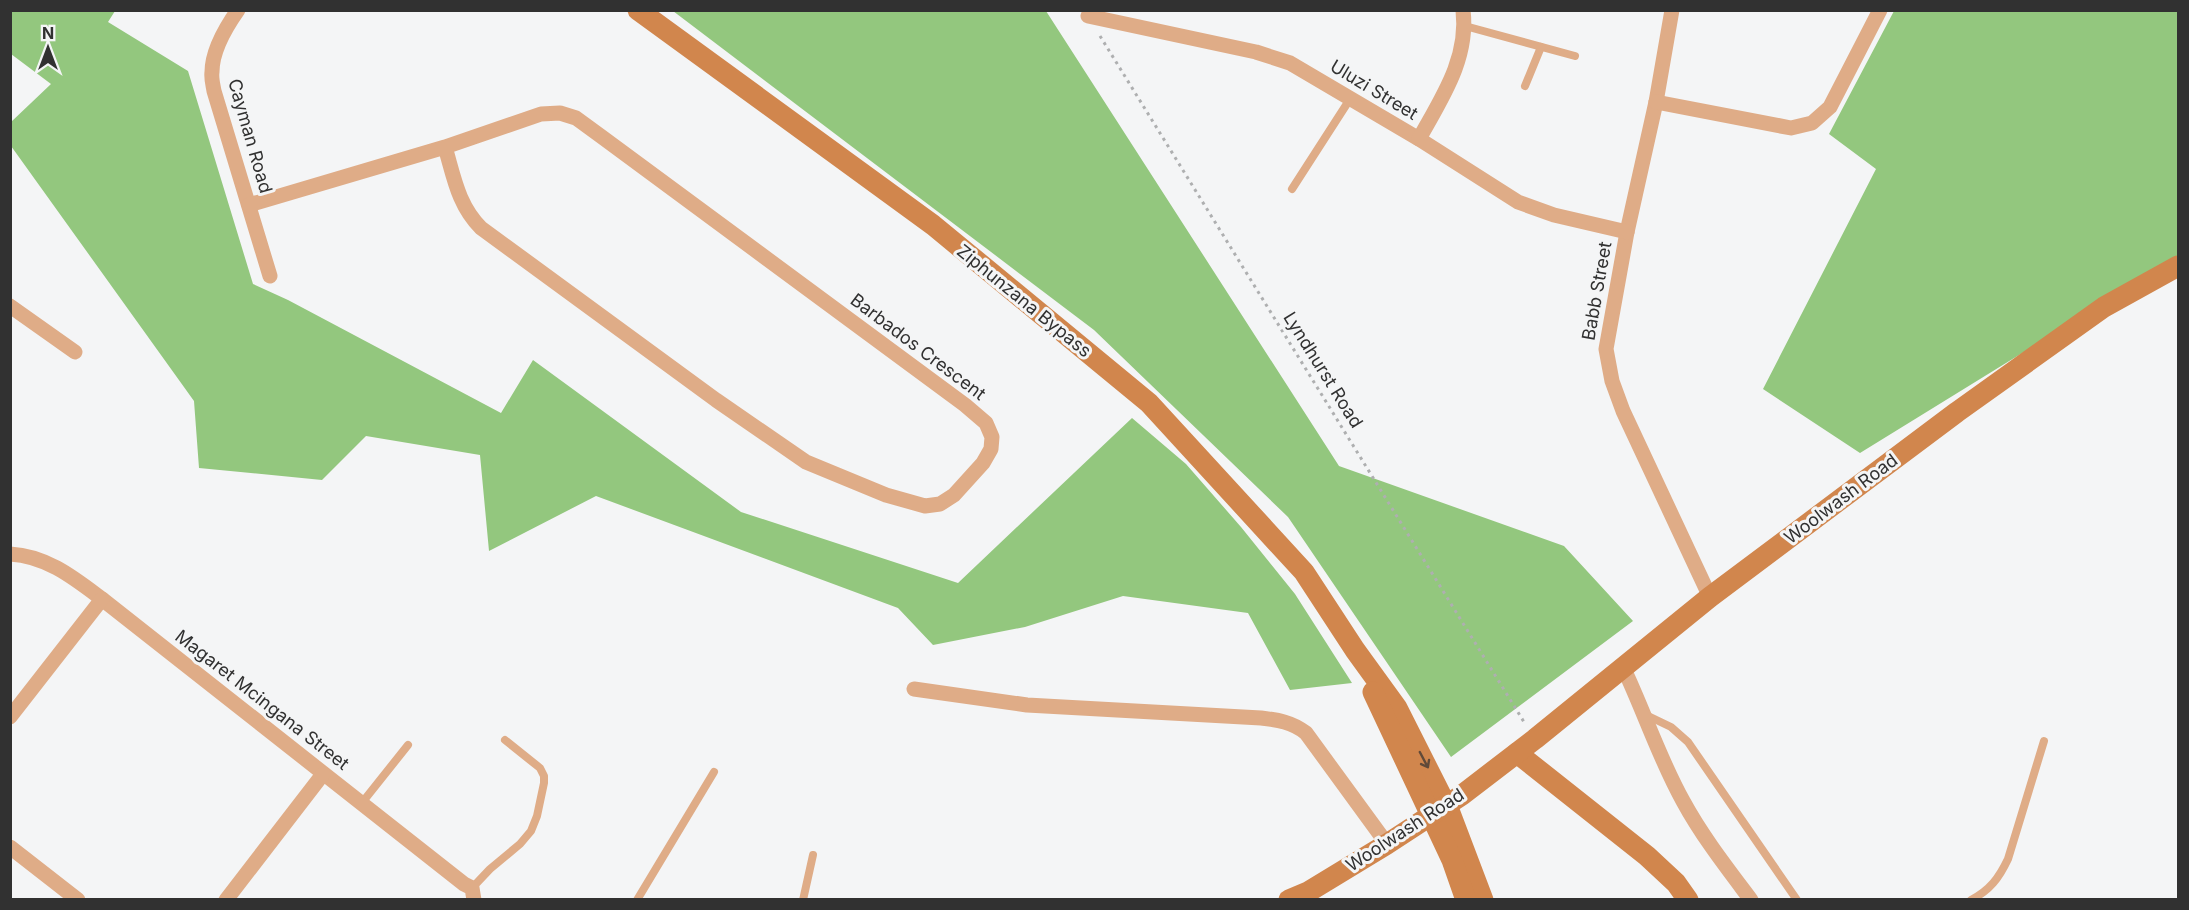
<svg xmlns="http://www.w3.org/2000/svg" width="2189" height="910" font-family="Inter,sans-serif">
<rect width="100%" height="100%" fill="#f4f5f6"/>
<g fill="#93c77e">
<path d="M10 11H115L108 22 188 71 253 284 288 300 501 413 533 360 741 512 958 583 1132 418 1186 464 1241 527 1295 594 1352 683 1290 690 1248 613 1123 596 1025 627 933 645 898 608 596 496 489 551 480 455 366 436 322 480 199 468 194 401 11 146V122L51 84 11 54Z"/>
<path d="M673 11H1046L1339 466 1564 546 1633 621 1451 757 1288 517 1094 330Z"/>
<path d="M1894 11H2178V257L1860 453 1763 389 1876 169 1829 134Z"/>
</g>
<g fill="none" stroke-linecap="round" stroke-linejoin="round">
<path stroke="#aeafb0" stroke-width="3" stroke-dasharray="3 4.5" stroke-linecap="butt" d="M1100 36 1524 722"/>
<g stroke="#dfac87" stroke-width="8">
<path d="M1465 26 1575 56"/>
<path d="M1525 86 1541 47"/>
<path d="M1292 189 1350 99"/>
<path d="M1646 715 1671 727 1688 742 1797 900"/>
<path d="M361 804 408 745"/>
<path d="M472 888 490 869 520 844 531 831 537 816 544 783V776L540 768 505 740"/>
<path d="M637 900 714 772"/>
<path d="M803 900 813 855"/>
<path d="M1971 900C1990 890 1999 878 2008 859L2044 741"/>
</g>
<g stroke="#dfac87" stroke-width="15">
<path d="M238 10C226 27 212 51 212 72 211 78 213 85 214 91L270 276"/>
<path d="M1672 10 1656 102 1627 232 1606 349 1612 381 1623 411 1710 597"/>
<path d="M1088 16 1256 52 1290 63 1419 139 1518 202 1554 215 1627 232"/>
<path d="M1656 102 1791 128 1812 123 1830 107 1880 10"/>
<path d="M1419 139C1441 99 1469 59 1463 10"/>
<path d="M249 205 445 147 541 114 560 113 576 118 602 137 965 405 986 423 992 437 991 449 983 463 954 495 940 504 925 506 886 495 806 462 716 400 481 228C458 205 454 177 445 147"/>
<path d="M10 306 75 352"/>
<path d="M10 554C47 556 74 578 102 599L464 884 472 888 474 900"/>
<path d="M1623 667C1644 711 1659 758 1683 801 1702 836 1727 868 1751 900"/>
<path d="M914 689 1027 705 1261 718C1278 720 1292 722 1306 733L1387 844"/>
<path d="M10 717 102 599"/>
<path d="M10 847 78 900"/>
<path d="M226 900 323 774"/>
</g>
<g stroke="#d1864d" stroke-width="21">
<path d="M638 10 933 225 1149 403 1304 572 1355 650 1397 708 1450 813 1483 900"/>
<path d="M1373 692 1452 860 1466 900"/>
<path d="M1517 753 1647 856 1676 883 1688 900"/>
<path d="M1289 900 1308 892 1387 844 1462 795 1535 739 1710 597 1957 412 2104 307 2178 266"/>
</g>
</g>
<defs><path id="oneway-shaft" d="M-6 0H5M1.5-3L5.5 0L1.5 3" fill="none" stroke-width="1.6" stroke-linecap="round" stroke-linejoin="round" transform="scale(1.5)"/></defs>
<use stroke="#614a39" href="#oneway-shaft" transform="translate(1424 760) rotate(62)"/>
<g text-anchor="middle" stroke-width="6" stroke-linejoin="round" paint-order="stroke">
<g font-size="18" fill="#313131" stroke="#f4f5f6">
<text transform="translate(1374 90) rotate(31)" y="6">Uluzi Street</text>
<text transform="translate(250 136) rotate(74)" y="6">Cayman Road</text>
<text transform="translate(1597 291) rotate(-80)" y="6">Babb Street</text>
<text transform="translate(1024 301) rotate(39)" y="6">Ziphunzana Bypass</text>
<text transform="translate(918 347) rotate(37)" y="6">Barbados Crescent</text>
<text transform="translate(1323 370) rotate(58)" y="6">Lyndhurst Road</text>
<text transform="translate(1841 499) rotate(-37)" y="6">Woolwash Road</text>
<text transform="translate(262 700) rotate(38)" y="6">Magaret Mcingana Street</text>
<text transform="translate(1405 830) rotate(-33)" y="6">Woolwash Road</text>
</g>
</g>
<rect width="2189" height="910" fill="none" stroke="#313131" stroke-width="24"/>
<g transform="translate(48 48)" stroke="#f4f5f6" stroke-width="4.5" paint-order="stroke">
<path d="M0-4.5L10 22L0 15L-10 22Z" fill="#313131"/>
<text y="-9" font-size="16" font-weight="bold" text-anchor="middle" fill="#313131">N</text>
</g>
</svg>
